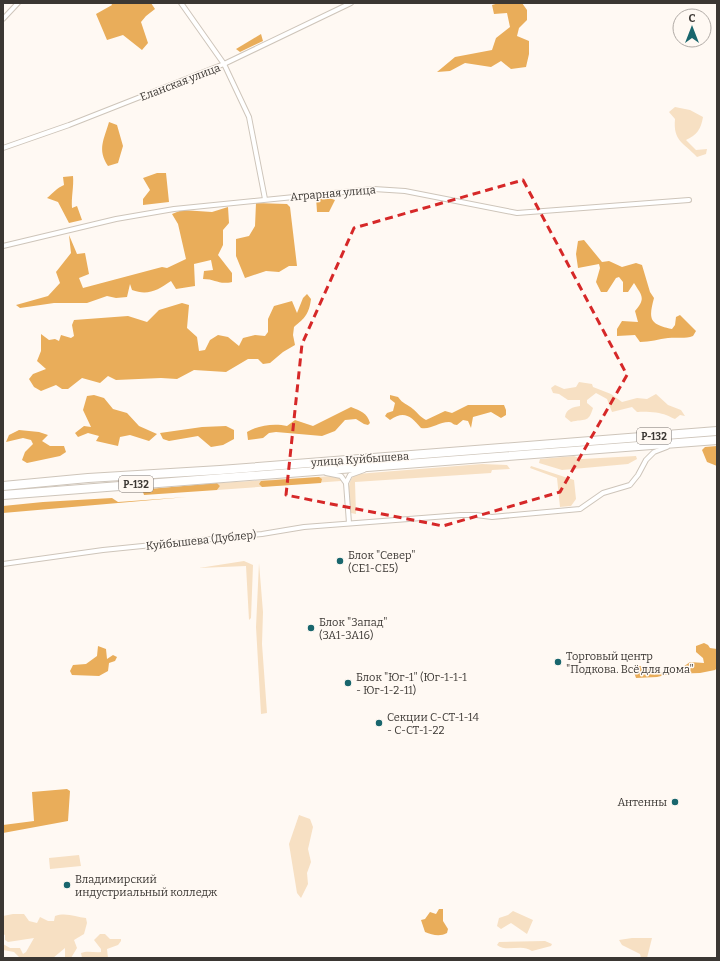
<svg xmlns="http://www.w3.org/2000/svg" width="720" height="961" font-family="Bitter,serif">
<rect width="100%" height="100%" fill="#fff9f3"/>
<g fill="#f7e0c3">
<path d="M675 107 690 110 703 117C701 129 697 135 686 140L696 150 707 149 706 154 697 157C683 142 673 141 675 119L669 112Z"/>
<path d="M579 382 592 384 593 387 611 394 622 402 637 398 647 399 656 394 668 405 681 410 685 416 680 415 675 419C671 418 670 416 666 415 660 412 644 411 637 412L632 407 612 412 607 399 596 393 587 400V403L593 408C588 424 585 418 571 422L565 417C566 409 573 407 580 406V400H568L559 394 553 393 551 388 555 385 564 389 576 387Z"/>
<path d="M574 456 582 459 636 456 637 459 628 464 562 470 539 463 540 459Z"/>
<path d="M482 464 507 465 510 469 492 470 491 473 355 482 356 514 351 513C350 502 344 479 357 474Z"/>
<path d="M531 466 574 480 576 499 571 506 560 507 557 478 530 468Z"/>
<path d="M333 476 340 478 341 481 217 490 220 486 217 483Z"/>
<path d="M244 561 253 565 251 618 249 620 246 566 199 568Z"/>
<path d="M259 563 263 612 262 644 267 713 261 714 256 627Z"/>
<path d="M299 815 310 819 313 827 308 849 311 862 307 873 308 884 301 898 297 893 289 844Z"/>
<path d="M79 855 81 866 50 869 49 858Z"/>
<path d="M513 911 533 920 527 934 511 923 501 929 497 926 499 918 508 915Z"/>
<path d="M13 914H24L29 921 37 923 40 917 48 921H54L55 916C66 912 76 917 86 918L87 923 84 934 74 940 77 948 71 958H65V948L53 958H20L14 952 3 950V944L10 948H20L23 954 26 952 34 938 8 942 5 940V935L3 934V916Z"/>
<path d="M100 934H105L110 939H121V941L118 945 107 949 108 958H82L81 953C88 950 94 953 101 952V949L94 940Z"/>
<path d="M632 938H652L647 958H641L640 954 622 945 619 940Z"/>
<path d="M545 941 552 944 551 946 532 951C521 943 508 953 497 945L499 942Z"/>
</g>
<g fill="#e9ad5a">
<path d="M111 3H151L155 9 146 16 141 22 148 43 142 50 123 35 107 40 96 14 112 5Z"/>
<path d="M499 3H522L527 10V20L519 28 517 36 529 41V54L526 67 511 69 501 61 491 67 465 63 450 71 437 72 455 57 492 50 496 38 510 27 507 13 494 14 492 5Z"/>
<path d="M261 34 263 41 240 52 236 49Z"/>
<path d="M109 122 117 125 123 146 118 163 108 166C97 149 104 140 109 122Z"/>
<path d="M157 173H166L169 202 143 205V199L150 190 143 178Z"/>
<path d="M73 176C74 187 71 197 72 208L77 206 82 220 69 223 58 202 47 198C53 193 57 188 64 185L63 177Z"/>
<path d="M316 197H326L335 200 329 212H317Z"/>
<path d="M256 203 287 204 290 207 297 266H289L279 272 266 271 245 278 236 256V239L249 236 255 226Z"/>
<path d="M228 207 229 223 223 230V245L218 255 232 273V282C218 285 216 279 203 279L204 271 213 270 211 260 194 264 195 286 176 289 171 281C158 290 148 296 132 290L130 284 127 297 116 298 107 296 87 303H54L20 308 16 305 48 296 60 283 56 272 71 253 69 235 77 254 85 253 89 274 79 278 83 288 162 267 167 268 186 259 178 224 172 214 182 210 212 212Z"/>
<path d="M584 240 602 262 609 261 622 267 636 263 642 265 650 292 654 298C648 320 650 324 672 329L675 325 676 317 680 315 696 331 693 336C685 339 678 337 668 338 659 339 650 342 640 342L635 335 617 336V329L622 321 638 322 635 311C646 298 642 296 634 283L628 292H623V282L619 277 616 278 607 292H601L596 282 600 268 599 264 578 268 576 254 578 241Z"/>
<path d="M307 294 311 299C309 314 305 318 294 327L293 335 295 345 283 352 270 363 263 364 258 359H248L226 372 194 370 177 379 161 378 116 380 108 376 100 383 82 378 68 389H62L56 385 41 391 34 387 29 379 33 374 46 369 37 361 41 351V334L49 340 55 339 59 341 61 335 71 338 74 336 72 325 74 320 128 316 147 322 159 310 182 303 189 305 187 328 197 337 199 351 205 350 210 340 218 335 228 337 239 346 243 338 255 335 265 336 268 332V319L274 306 292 301 297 313 303 298Z"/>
<path d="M94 395 104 398 113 409 127 413 139 426 157 434 149 441 130 435 120 437 118 446 96 441 99 436 88 433 78 437 75 433 84 426 91 427 83 410 87 396Z"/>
<path d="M390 395 398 397C403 404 407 404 413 409 418 413 420 417 426 420L445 411 452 413 468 405H504L506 410V415L501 418 491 412 473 417 471 428 468 421 463 420 457 425C452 425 453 422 449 422 438 422 431 430 421 428 411 416 404 410 390 420L385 416 387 413 393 411 395 403 390 399Z"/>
<path d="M351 407C361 411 367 413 370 423L368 425 364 424 356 419 345 420 335 431 322 436 276 432 269 433 263 438 248 440 247 432C258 425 275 423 287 426L295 420 313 426Z"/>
<path d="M226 426 234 430V439L223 445 211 447 198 436 169 441 163 439 160 433 202 427Z"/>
<path d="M19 430 39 432 48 435 42 441 50 446H64L66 452 60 456 27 463 22 460 25 452 33 444 31 440 23 438 6 442 9 435Z"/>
<path d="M717 446V466L707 462 702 450 705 447Z"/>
<path d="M319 477 322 479 321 483 262 487 259 484 261 481Z"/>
<path d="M217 483 220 486 217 490 144 495 143 492 149 489Z"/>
<path d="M187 497 3 513V506L43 502 112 498 118 502Z"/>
<path d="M704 643 708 645 710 648 717 649V668L715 670 700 673 669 674 657 677 636 678 634 672 639 666 654 667 658 672H676L690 662 704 663 703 658 696 652V646Z"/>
<path d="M98 646 106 649 107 659 113 655 117 657 115 661 109 663 108 671 99 676 72 675 70 671 73 665 86 664 97 656Z"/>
<path d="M67 789 70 791 68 821 3 833V825L34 821 32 792Z"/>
<path d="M439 909H443V921L448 929 447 933C440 937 432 935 425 932L421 920 425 919 430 912 436 914Z"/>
</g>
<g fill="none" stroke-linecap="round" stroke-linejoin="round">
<g stroke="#cec5ba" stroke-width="6">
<g id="street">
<path d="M181 3 224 64 249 117 265 199"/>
<path d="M3 19 18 3"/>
<path d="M3 148 69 125 224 64 351 3"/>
<path d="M3 246 116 219 174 209 374 189 405 191 517 213 689 200"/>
<path d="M326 473 341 476 346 483"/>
<path d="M349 523 346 483 350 475 364 470"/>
<path d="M3 564 103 550 262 534 304 527 461 515H476L492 517 580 509 603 493 630 485 638 475 646 460 654 452 667 447"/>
</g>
</g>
<g stroke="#cec5ba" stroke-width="10">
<g id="highway">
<path d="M3 486 88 478 220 470 717 431"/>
<path d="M3 495 717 440"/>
</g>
</g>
<use href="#street" stroke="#fff" stroke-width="4"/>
<use href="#highway" stroke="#fff" stroke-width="8"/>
</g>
<path fill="none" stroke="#d62828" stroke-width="3" stroke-dasharray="8 5" stroke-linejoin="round" d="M523 180 627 375 560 492 443 526 286 495 302 344 354 228Z"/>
<g fill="#19666d" stroke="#fff9f3" stroke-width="1.5">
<circle cx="340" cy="561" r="4"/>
<circle cx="311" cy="628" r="4"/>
<circle cx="558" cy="662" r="4"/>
<circle cx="348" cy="683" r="4"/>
<circle cx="379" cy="723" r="4"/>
<circle cx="675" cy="802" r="4"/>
<circle cx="67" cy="885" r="4"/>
</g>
<g text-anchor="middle" stroke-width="3" stroke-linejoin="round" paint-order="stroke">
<g fill="#fff9f3" stroke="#76716d" stroke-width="1">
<rect x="637" y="428" width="34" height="16" rx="3"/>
<rect x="119" y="476" width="34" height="16" rx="3"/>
</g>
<g font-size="10" font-weight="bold" fill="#3b3733">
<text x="654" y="440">Р-132</text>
<text x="136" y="488">Р-132</text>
</g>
<g font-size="11" fill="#3b3733" stroke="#fff9f3">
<text transform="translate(180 82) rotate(-21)" y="4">Еланская улица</text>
<text transform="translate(333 193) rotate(-5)" y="4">Аграрная улица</text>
<text transform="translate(360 459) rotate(-4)" y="4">улица Куйбышева</text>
<text transform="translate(201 540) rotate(-6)" y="4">Куйбышева (Дублер)</text>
</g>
<g font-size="11" fill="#3b3733" stroke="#fff9f3" text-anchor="start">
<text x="348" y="559">Блок "Север"<tspan x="348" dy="13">(СЕ1-СЕ5)</tspan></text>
<text x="319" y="626">Блок "Запад"<tspan x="319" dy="13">(ЗА1-ЗА16)</tspan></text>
<text x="566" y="660">Торговый центр<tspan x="566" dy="13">"Подкова. Всё для дома"</tspan></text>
<text x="356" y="681">Блок "Юг-1" (Юг-1-1-1<tspan x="356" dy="13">- Юг-1-2-11)</tspan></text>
<text x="387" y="721">Секции С-СТ-1-14<tspan x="387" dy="13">- С-СТ-1-22</tspan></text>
<text x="667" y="806" text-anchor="end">Антенны</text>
<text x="75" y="883">Владимирский<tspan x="75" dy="13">индустриальный колледж</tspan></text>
</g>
</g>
<rect width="720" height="961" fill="none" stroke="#3b3733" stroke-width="8"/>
<g transform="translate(692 28)"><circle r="19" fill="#fff9f3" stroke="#b1aba6"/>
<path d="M0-3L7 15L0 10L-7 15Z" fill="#19666d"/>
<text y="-6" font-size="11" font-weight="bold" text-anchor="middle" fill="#3b3733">С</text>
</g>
</svg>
